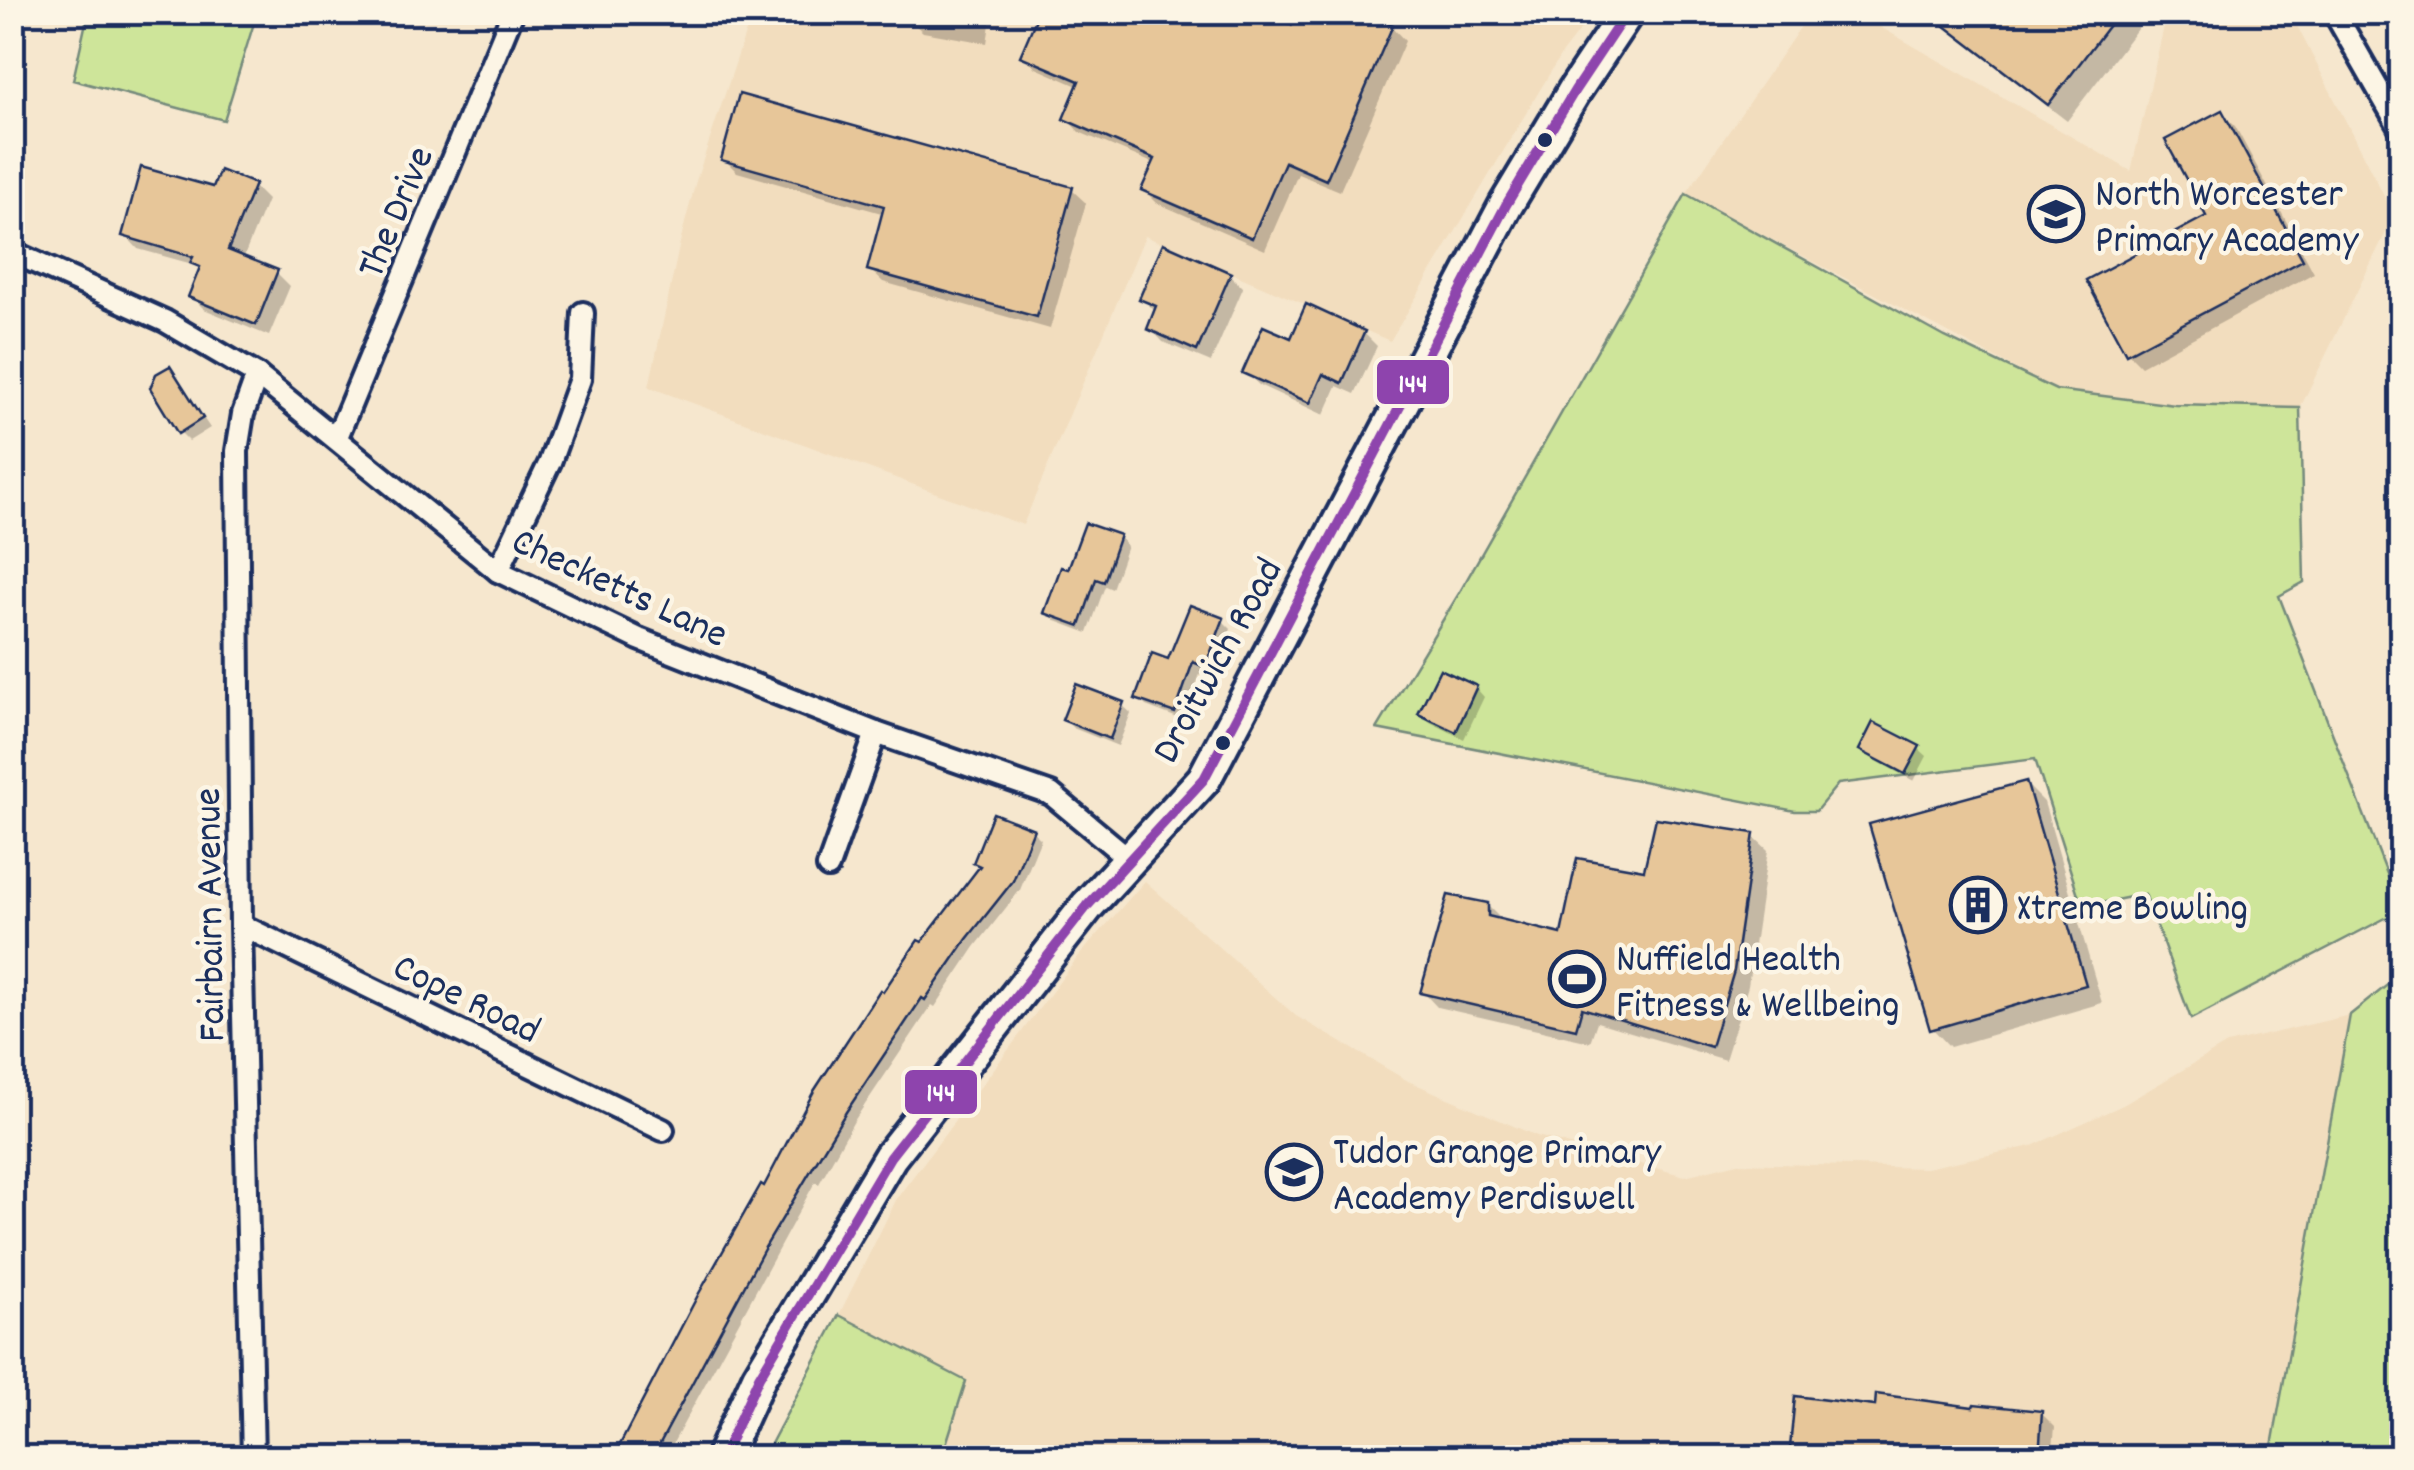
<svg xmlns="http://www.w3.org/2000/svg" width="2414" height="1470" font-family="Dekko,sans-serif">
<rect width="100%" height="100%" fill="#f6e7ce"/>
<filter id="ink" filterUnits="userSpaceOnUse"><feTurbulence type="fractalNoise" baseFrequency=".01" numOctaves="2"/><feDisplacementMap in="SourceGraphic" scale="20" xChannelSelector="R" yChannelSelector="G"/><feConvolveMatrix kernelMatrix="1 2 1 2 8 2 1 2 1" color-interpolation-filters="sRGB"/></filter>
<g filter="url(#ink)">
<g fill="#f2ddbe">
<path d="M2290 12 2388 204 2390 224 2300 408 2175 405 2056 390 1686 194 1810 13H1856L2131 171 2167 13Z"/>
<path d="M752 13H1593L1562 53 1390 341 1145 236 1023 525 649 387 681 238 696 181Z"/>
<path d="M1145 881 1296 1016 1408 1081 1537 1136 1685 1176 1738 1163 1926 1168 2032 1146 2123 1105 2227 1044 2350 1015 2270 1457H942L966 1381 839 1315 897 1198 1078 957Z"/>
</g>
<g fill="#cee59a" stroke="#748a7c" stroke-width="2.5">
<path d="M88 13H257L224 120 73 80Z"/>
<path d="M1686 194 1945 337 2056 390 2175 405 2300 408 2304 582 2279 596 2401 910 2191 1019 2145 894 2082 907 2035 759 1838 784 1816 811H1795L1377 729 1458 595Z"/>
<path d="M2401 974V1457H2270L2350 1015Z"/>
<path d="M839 1315 966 1381 942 1457H764Z"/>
</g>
<g fill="#0003">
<path d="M846 12H992L987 43 923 32 914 24Z"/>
<path d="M1925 12H2150L2067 121Z"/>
<path d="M1392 27 1405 41 1340 191 1298 174 1265 250 1157 203 1144 190 1155 164 1079 132 1066 118 1080 87 1036 68 1023 55 1293 29Z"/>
<path d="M2221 113 2235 126 2314 273 2141 366 2128 353 2209 217Z"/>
<path d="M724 159 1072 190 1086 203 1050 329 883 282 869 269 885 214 737 172Z"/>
<path d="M253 186 267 200 243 259 276 272 290 286 269 336 204 309 191 296 201 270 196 265 138 249 125 235Z"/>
<path d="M1230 275 1243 288 1211 362 1163 342 1150 328 1156 312 1142 298Z"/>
<path d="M1364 333 1377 346 1355 394 1337 386 1324 415 1259 385 1245 372 1292 341Z"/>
<path d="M170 369 210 428 189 441 180 432Z"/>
<path d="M1119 537 1127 546 1112 589 1105 586 1088 633 1056 621 1047 613 1070 572Z"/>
<path d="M1223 621 1231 629 1213 674 1202 669 1183 720 1146 706 1138 698 1169 662Z"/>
<path d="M1476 688 1484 697 1464 739 1430 722 1421 714Z"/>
<path d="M1122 705 1131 713 1118 746 1073 728 1065 720Z"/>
<path d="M1918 748 1927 756 1914 781 1871 758 1862 750Z"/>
<path d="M2026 784 2044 802 2102 1003 1950 1047 1932 1028Z"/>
<path d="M1032 831 1041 839 1020 890 975 947 935 1007 932 1005 854 1121 819 1184 815 1182 665 1458H615L765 1190 884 995 981 868 976 862Z"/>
<path d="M1753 836 1768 850 1748 986 1725 1060 1597 1022 1590 1042 1437 1007 1423 992 1487 905 1502 920 1563 937 1645 873Z"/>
<path d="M1877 1408 2041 1413 2055 1427 2052 1458H1791Z"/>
</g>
<g fill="#e7c699" stroke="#1b2f5e" stroke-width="2.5">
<path d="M1039 12H1263L1292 25 1298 12H1364L1393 25 1326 180 1285 162 1252 238 1141 190 1155 159 1063 119 1079 81 1020 56Z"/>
<path d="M1927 12H2119L2048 105Z"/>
<path d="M739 94 1073 187 1037 317 867 270 884 206 721 160Z"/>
<path d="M2222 110 2303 260 2126 354 2086 280 2206 216 2165 140Z"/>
<path d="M141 167 213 187 220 170 255 184 228 250 278 270 256 325 188 297 200 267 190 263 193 257 122 236Z"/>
<path d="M1163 243 1231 273 1197 351 1147 329 1156 306 1139 299Z"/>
<path d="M1306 304 1365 331 1342 383 1323 374 1310 403 1242 373 1263 326 1291 338Z"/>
<path d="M170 366 203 418 178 434 150 388 156 374Z"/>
<path d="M1085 523 1120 535 1104 582 1096 579 1080 626 1044 613 1061 567 1068 569Z"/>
<path d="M1190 605 1224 618 1205 667 1193 662 1175 713 1135 699 1152 653 1168 659Z"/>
<path d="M1440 669 1477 686 1456 732 1418 714Z"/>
<path d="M1076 684 1124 702 1110 739 1062 720Z"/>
<path d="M1873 722 1920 746 1905 774 1859 750Z"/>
<path d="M2026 781 2086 985 1930 1030 1869 824Z"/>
<path d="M993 813 1034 829 1013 881 967 939 925 1000 922 998 846 1112 764 1249 652 1458H613L698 1295 761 1184 764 1186 814 1091 880 990 883 992 918 940 922 942 980 866 973 863Z"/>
<path d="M1656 818 1754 833 1734 971 1711 1047 1582 1008 1576 1029 1420 993 1448 895 1488 903V916L1561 934 1577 858 1644 870Z"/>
<path d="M1876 1394 1973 1407 1974 1404 2042 1411 2039 1458H1789L1795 1396 1875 1406Z"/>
</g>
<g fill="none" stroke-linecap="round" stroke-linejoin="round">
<g stroke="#1b2f5e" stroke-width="28">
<g id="minor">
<path d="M2334 12 2402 131"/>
<path d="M12 252 165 321 257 375 498 571 639 639 876 733 1051 794 1129 859"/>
<path d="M337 437 513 12"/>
<path d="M498 571 550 462 580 379 583 313"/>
<path d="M828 867 876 733"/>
<path d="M241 925 663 1130"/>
<path d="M253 1458 241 925 237 451 243 414 257 375"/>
</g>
</g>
<g stroke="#1b2f5e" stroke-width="40">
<path id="primary" d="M722 1458 759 1377 890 1157 1088 905 1204 779 1506 205 1575 90 1627 12"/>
</g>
<use href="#minor" stroke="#fcf5e5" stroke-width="20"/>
<use href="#primary" stroke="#fcf5e5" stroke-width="32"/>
<g stroke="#fcf5e5" stroke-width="18">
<path id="bus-1" d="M722 1458 759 1377 890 1157 1088 905 1204 779 1506 205 1575 90 1627 12"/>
</g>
<use href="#bus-1" stroke="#8e44ad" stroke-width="10"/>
</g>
</g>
<defs>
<g id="school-ring" transform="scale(2.875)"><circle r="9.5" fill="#fcf5e5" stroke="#1b2f5e" stroke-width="1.5"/><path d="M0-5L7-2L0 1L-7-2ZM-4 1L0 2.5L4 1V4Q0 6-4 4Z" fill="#1b2f5e"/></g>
<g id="building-ring" transform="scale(2.875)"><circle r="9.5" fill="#fcf5e5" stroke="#1b2f5e" stroke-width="1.5"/><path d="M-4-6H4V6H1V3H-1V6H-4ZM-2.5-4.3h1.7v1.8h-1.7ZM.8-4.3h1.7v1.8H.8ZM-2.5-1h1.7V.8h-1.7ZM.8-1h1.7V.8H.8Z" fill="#1b2f5e"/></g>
<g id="stadium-ring" transform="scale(2.875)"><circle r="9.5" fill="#fcf5e5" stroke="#1b2f5e" stroke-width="1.5"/><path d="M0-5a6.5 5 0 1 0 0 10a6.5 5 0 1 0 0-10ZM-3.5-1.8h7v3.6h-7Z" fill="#1b2f5e"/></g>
</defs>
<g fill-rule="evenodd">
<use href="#school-ring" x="2056" y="214"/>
<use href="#building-ring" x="1978" y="905"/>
<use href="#stadium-ring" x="1577" y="979"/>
<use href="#school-ring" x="1294" y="1172"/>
</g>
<g fill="#1b2f5e" stroke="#fcf5e5" stroke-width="4">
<circle cx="1545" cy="140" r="9"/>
<circle cx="1223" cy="743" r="9"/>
</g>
<g text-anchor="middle" stroke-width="9" stroke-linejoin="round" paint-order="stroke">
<g font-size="40" fill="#1b2f5e" stroke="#fcf5e5" text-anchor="start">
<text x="2095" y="205">North Worcester<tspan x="2095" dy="46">Primary Academy</tspan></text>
<text x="2017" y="919">Xtreme Bowling</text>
<text x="1616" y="970">Nuffield Health<tspan x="1616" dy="46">Fitness &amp; Wellbeing</tspan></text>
<text x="1333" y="1163">Tudor Grange Primary<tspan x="1333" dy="46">Academy Perdiswell</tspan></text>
</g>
<g font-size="40" fill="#1b2f5e" stroke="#fcf5e5">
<text transform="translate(393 211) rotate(-67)" y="14">The Drive</text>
<text transform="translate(621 585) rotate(25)" y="14">Checketts Lane</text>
<text transform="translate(1215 659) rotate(-61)" y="14">Droitwich Road</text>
<text transform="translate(207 915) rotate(-91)" y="14">Fairbairn Avenue</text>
<text transform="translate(468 996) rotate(26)" y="14">Cope Road</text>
</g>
</g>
<g stroke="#fcf5e5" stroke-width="4">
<rect x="1375" y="358" width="76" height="48" rx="10" fill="#8e44ad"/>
<rect x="903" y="1068" width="76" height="48" rx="10" fill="#8e44ad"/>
</g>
<g font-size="28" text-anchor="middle" font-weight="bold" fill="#fff">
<text x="1413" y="392">144</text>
<text x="941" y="1101">144</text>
</g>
<rect width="2414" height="1470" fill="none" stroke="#fcf5e5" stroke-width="50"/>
<rect x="25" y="25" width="2364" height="1420" fill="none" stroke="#1b2f5e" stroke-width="4" filter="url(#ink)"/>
</svg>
